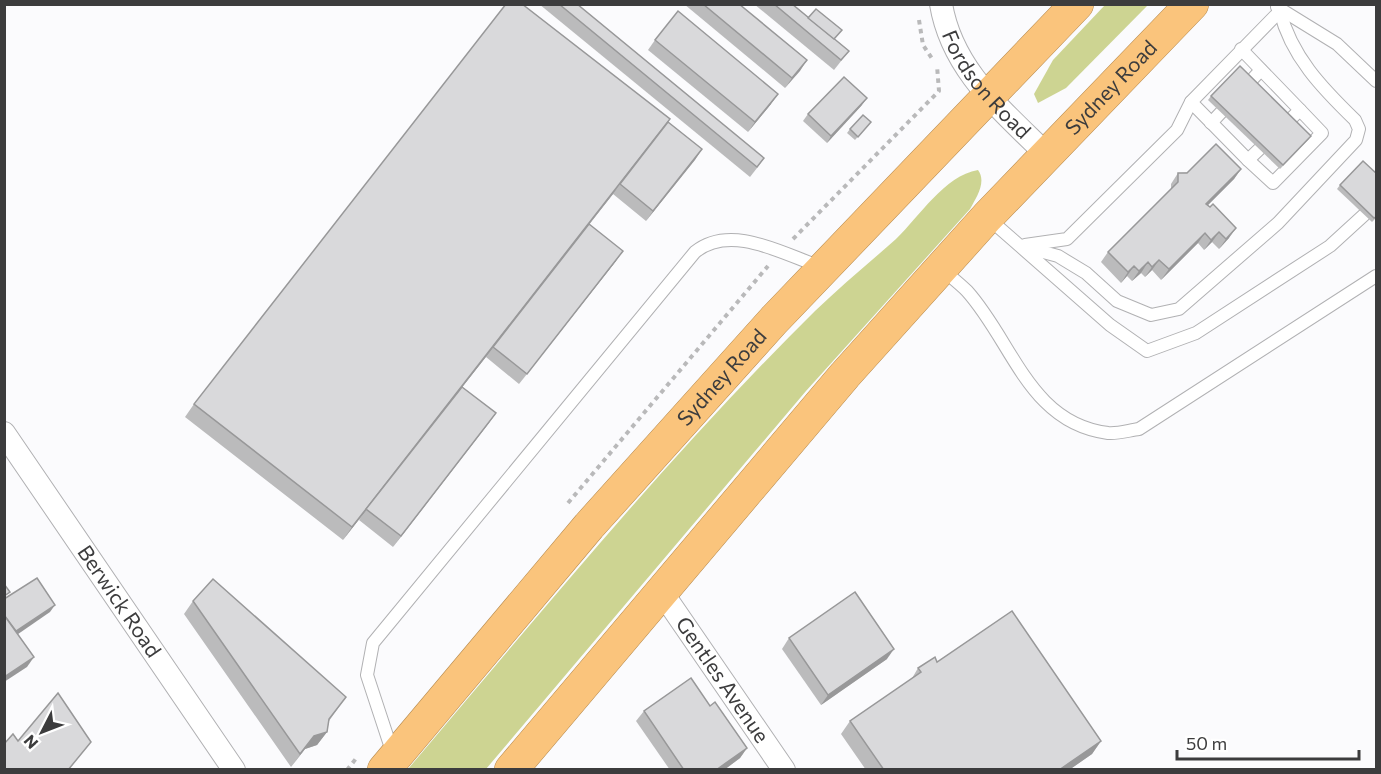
<svg xmlns="http://www.w3.org/2000/svg" width="1381" height="774" font-family="Commissioner,sans-serif">
<rect width="100%" height="100%" fill="#fbfbfd"/>
<g fill="#cdd492">
<path d="M1105 5H1148L1066 88 1038 103 1034 94 1053 60Z"/>
<path d="M978 170C987 182 976 198 970 209L806 391 486 769H408C540 614 669 455 815 311 841 286 869 263 896 239 920 216 944 176 978 170Z"/>
</g>
<g fill="none" stroke-linecap="round" stroke-linejoin="round">
<g stroke="#b1b1b3" stroke-width="14">
<g id="service">
<path d="M1277 7 1337 44 1376 81"/>
<path d="M1191 102 1248 160 1300 110 1241 49"/>
<path d="M1211 123 1261 70"/>
<path d="M1248 160 1273 183 1322 133 1300 110"/>
<path d="M988 218 1110 325 1147 351 1196 333 1330 246 1376 204"/>
<path d="M1025 245 1067 239 1177 130 1191 102 1280 11"/>
<path d="M1021 246 1058 256 1086 273 1117 301 1151 315 1179 309 1278 223 1356 140 1359 129 1355 120C1322 88 1291 56 1280 11"/>
<path d="M943 270C951 277 960 284 967 291 1013 342 1029 423 1108 433 1118 434 1130 430 1139 429L1376 276"/>
<path d="M393 754 367 675 373 643 695 252C731 223 783 254 821 267"/>
</g>
</g>
<g stroke="#b1b1b3" stroke-width="24">
<g id="minor">
<path id="s1" d="M941 4C952 70 1002 110 1047 155"/>
<path id="s2" d="M4 433 234 770"/>
<path id="s3" d="M661 591 784 770"/>
</g>
</g>
<g stroke="#b68b50" stroke-width="34">
<g id="trunk">
<path id="s4" d="M384 770 589 526 774 320 1077 4"/>
<path id="s5" d="M511 770 845 375 987 217 1192 4"/>
</g>
</g>
<g stroke="#b9b9ba" stroke-width="4" stroke-dasharray="4.5 4.5" stroke-linecap="butt">
<path d="M919 20 923 45 933 60"/>
<path d="M793 239 939 91 937 66"/>
<path d="M568 503 768 266"/>
<path d="M347 770 358 756"/>
</g>
<use href="#service" stroke="#fff" stroke-width="12"/>
<use href="#minor" stroke="#fff" stroke-width="22"/>
<use href="#trunk" stroke="#fac47c" stroke-width="33"/>
</g>
<g fill="#bbbbbc">
<path d="M539 4H577L764 158 757 168 750 177Z"/>
<path d="M684 4H739L807 60 785 88Z"/>
<path d="M754 4H792L849 51 834 70Z"/>
<path d="M655 40 771 104 748 132 648 50Z"/>
<path d="M1211 96 1309 139 1280 169 1208 100Z"/>
<path d="M862 105 827 143 803 121 808 114Z"/>
<path d="M668 122 702 149 646 221 613 194 589 224 616 261 519 384 486 357 462 387 496 413 393 547 359 520 363 514 343 540 185 417 194 404Z"/>
<path d="M871 122 855 140 847 133 850 129Z"/>
<path d="M1241 169 1234 179 1208 205 1229 238 1219 249 1212 242 1204 250 1198 243 1161 280 1152 270 1145 277 1141 273 1132 281 1127 276 1121 283 1101 262 1108 252 1171 189V184L1178 173Z"/>
<path d="M1377 174V217L1372 222 1337 189 1340 185Z"/>
<path d="M193 601 346 697 329 721 327 732 317 745 305 749 291 767 184 614Z"/>
<path d="M789 638 887 659 821 705 782 649Z"/>
<path d="M937 662 1101 741 1092 754 1069 770H866L841 734 850 721 911 680 918 668Z"/>
<path d="M710 706 747 748 740 758 724 770H670L636 721 644 711Z"/>
</g>
<g fill="#989899">
<path d="M807 60 800 71 785 88 792 78Z"/>
<path d="M778 94 771 104 748 132 755 122Z"/>
<path d="M867 98 862 105 827 143 831 136Z"/>
<path d="M702 149 695 160 646 221 653 211Z"/>
<path d="M1241 169 1234 179 1199 214 1206 204Z"/>
<path d="M620 184 613 194 343 540 352 527Z"/>
<path d="M1236 228 1229 238 1219 249 1226 239Z"/>
<path d="M1219 232 1212 242 1204 250 1211 240Z"/>
<path d="M1205 233 1198 243 1161 280 1169 269Z"/>
<path d="M623 251 616 261 519 384 527 374Z"/>
<path d="M1159 260 1152 270 1145 277 1152 267Z"/>
<path d="M1148 262 1141 273 1132 281 1139 271Z"/>
<path d="M1134 266 1127 276 1121 283 1128 272Z"/>
<path d="M496 413 489 423 393 547 401 536Z"/>
<path d="M55 605 50 612 8 641 13 633Z"/>
<path d="M894 649 887 659 821 705 828 695Z"/>
<path d="M34 657 27 667 4 682V677Z"/>
<path d="M327 732 317 745 305 749 291 767 314 736Z"/>
<path d="M1101 741 1092 754 1069 770H1059Z"/>
<path d="M747 748 740 758 724 770H716Z"/>
</g>
<g fill="#d9d9db" stroke="#989899" stroke-width="1.5">
<path d="M506 4H522L670 119 352 527 194 404Z"/>
<path d="M559 4H577L764 158 757 167Z"/>
<path d="M703 4H739L807 60 792 78Z"/>
<path d="M774 4H792L849 51 841 60Z"/>
<path d="M816 9 842 30 834 39 808 18Z"/>
<path d="M678 11 778 94 755 122 655 40Z"/>
<path d="M1240 66 1311 136 1283 165 1211 96Z"/>
<path d="M844 77 867 98 831 136 808 114Z"/>
<path d="M863 115 871 122 858 137 850 129Z"/>
<path d="M668 122 702 149 653 211 620 184Z"/>
<path d="M1216 144 1241 169 1206 204 1210 207 1213 204 1236 228 1226 239 1219 232 1211 240 1205 233 1169 269 1159 260 1152 267 1148 262 1139 271 1134 266 1128 272 1108 252 1178 182V173H1187Z"/>
<path d="M1363 161 1377 174V216L1374 218 1340 185Z"/>
<path d="M589 224 623 251 527 374 493 347Z"/>
<path d="M462 387 496 413 401 536 366 509Z"/>
<path d="M37 578 55 605 16 631 4 615V599Z"/>
<path d="M213 579 346 697 329 719 327 732 314 736 300 754 193 601Z"/>
<path d="M4 584 10 592 4 596Z"/>
<path d="M855 592 894 649 828 695 789 638Z"/>
<path d="M1012 611 1101 741 1059 770H884L850 721 921 672 918 668 935 657 937 662Z"/>
<path d="M4 615 34 657 4 677Z"/>
<path d="M691 678 710 706 715 702 747 748 716 770H684L644 711Z"/>
<path d="M58 693 91 742 68 770H4V744L13 734 18 741Z"/>
</g>
<g text-anchor="middle" stroke-width="4.5" stroke-linejoin="round" paint-order="stroke">
<g font-size="21" fill="#3c3c3d" stroke="#fff">
<text dy="7" stroke="none"><textPath href="#s1" startOffset="94">Fordson Road</textPath></text>
<text dy="7" stroke="none"><textPath href="#s5" startOffset="909">Sydney Road</textPath></text>
<text dy="7" stroke="none"><textPath href="#s4" startOffset="518">Sydney Road</textPath></text>
<text dy="7" stroke="none"><textPath href="#s2" startOffset="204">Berwick Road</textPath></text>
<text dy="7" stroke="none"><textPath href="#s3" startOffset="108">Gentles Avenue</textPath></text>
</g>
</g>
<rect width="1381" height="774" fill="none" stroke="#3c3c3d" stroke-width="12"/>
<g transform="translate(42 732) rotate(228)" stroke="#ffffff" stroke-width="4.5" paint-order="stroke">
<path d="M0-4.5L10 22L0 15L-10 22Z" fill="#3c3c3d"/>
<text y="-9" font-size="16" font-weight="bold" text-anchor="middle" fill="#3c3c3d">N</text>
</g>
<path d="M1177 750v9h182v-9" fill="none" stroke="#3c3c3d" stroke-width="3"/>
<text x="1186" y="750" font-size="18" fill="#3c3c3d" stroke="#ffffff" stroke-width="4.5" paint-order="stroke">50 m</text>
</svg>
